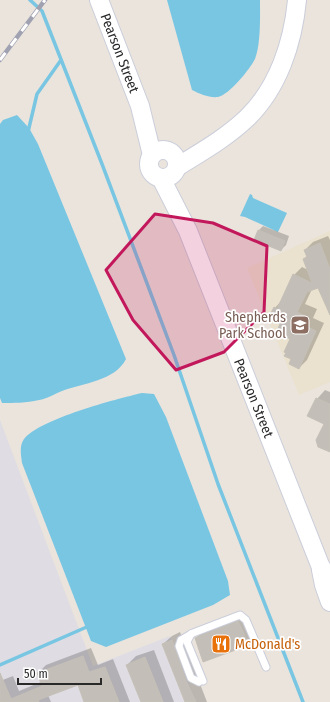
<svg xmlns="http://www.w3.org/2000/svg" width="330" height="702" font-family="'Fira Sans Condensed',sans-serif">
<rect width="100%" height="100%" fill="#eae4dd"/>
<path fill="#dfdde3" d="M0 420 93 666 170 636 196 702H0Z"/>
<path fill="#eae1ce" d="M330 231V382L299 395 247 268Z"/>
<g fill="#79c6e3">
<path d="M167 0H260C260 16 261 44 255 59 250 69 229 95 218 97 209 98 200 94 192 90Z"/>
<path d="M17 115 29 128 38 144 126 359C115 381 83 383 62 391 54 394 47 399 39 400 26 403 14 403 2 403L0 398V124L3 120Z"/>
<path d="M250 194 252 195 253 198 287 213 278 232 245 217 240 216Z"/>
<path d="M142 393 154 394 166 417 228 581 230 595 213 605 106 647 91 641 22 463C21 455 19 446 24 439 40 419 116 399 142 393Z"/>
</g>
<g fill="#0003">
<path d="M263 226 289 236 286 245 281 250 259 230Z"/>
<path d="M328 236 330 240V314L319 286 312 289 305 304 317 309 313 318 324 323 307 360 299 368 292 359 291 339 275 316V308L282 300 294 275 302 267 308 270 304 259 307 256 305 250 313 242Z"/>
<path d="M325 390 330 392V451L325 423 317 399Z"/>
<path d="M245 615 255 637 248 644 196 638 203 631Z"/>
<path d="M180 632 207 702H186L163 644 172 636Z"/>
<path d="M91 648 98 665 113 659 130 702H85L78 684 48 695 51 702H0V681L13 676 19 691 41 682 38 673 46 665Z"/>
<path d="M154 650 174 702H142L127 665 136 656Z"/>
</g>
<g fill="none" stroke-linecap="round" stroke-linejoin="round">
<g stroke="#79c6e3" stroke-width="3.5">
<path d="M30 0 42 11 102 164 174 355 218 484 303 702"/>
<path d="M28 132 37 94 61 60"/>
<path d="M0 665 89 626"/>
</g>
</g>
<g fill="#c3beb8" stroke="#c5c0b7">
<path d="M258 230 285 241 281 251 254 240Z"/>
<path d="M320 243 330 269V315L318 288 307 292 297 312 309 318 306 326 316 331 299 369 289 364 291 359 284 356 286 353 284 352 290 339 276 333 280 324 272 321 274 317 270 315 274 307 277 309 293 274 312 283 303 259 307 257 304 250Z"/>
<path d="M316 398 330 404V452L318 447 316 440 324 424 307 416Z"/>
<path d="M238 621 249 645 203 662 195 638Z"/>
<path d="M172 640 186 680 196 702H185L162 644Z"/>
<path d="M83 656 89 672 105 667 119 702H84L78 685 38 700 39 702H0V673L11 699 42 686 37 673Z"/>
<path d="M145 657 163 702H141L126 665Z"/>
</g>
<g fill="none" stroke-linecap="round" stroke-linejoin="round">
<g stroke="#cbceda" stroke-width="9">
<g id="lane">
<path d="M191 634 187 642 203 681"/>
<path d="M199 682 191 678 179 646 181 640 193 633 240 615 246 620 266 667"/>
</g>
</g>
<g stroke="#cbceda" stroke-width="20">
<g id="secondary">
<path d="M99 0 140 106 152 155"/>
<circle cx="163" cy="164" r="14"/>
<path d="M177 167C201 152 226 138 247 118 278 88 293 43 297 0"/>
<path d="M161 178 188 231 320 565 330 581"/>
<path d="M321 570 324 585 330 602"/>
</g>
</g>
<use href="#lane" stroke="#fff" stroke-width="7"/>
<use href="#secondary" stroke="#fff" stroke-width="18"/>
<g stroke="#a0a2b2" stroke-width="4.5">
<path id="rail" d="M0 60 45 0"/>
</g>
<use href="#rail" stroke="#fff" stroke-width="3" stroke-dasharray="9" stroke-linecap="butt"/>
</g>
<path fill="#c2185b" fill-opacity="0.2" stroke="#c2185b" stroke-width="3" stroke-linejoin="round" d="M155 214 213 223 267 246 264 312 224 352 176 370 133 320 106 270Z"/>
<defs>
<g id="school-square" transform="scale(1)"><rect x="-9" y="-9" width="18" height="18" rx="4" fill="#8d6e63" stroke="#fff"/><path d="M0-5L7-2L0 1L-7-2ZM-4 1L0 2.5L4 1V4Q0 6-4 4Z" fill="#fff"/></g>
<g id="restaurant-square" transform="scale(1)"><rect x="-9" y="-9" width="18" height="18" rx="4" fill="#e8710a" stroke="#fff"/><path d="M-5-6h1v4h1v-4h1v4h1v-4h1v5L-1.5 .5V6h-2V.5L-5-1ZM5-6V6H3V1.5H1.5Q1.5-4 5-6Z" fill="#fff"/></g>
</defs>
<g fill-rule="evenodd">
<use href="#school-square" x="300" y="325"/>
<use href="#restaurant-square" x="221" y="644"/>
</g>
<g text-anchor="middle" stroke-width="3.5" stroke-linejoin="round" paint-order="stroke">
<g font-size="14" fill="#292929" stroke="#fff">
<text transform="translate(120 53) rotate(69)" y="5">Pearson Street</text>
<text transform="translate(254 398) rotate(68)" y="5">Pearson Street</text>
</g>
<g font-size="14" fill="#785e54" stroke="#fff" text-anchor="end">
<text x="286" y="322">Shepherds<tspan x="286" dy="16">Park School</tspan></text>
</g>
<g font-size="14" fill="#c56008" stroke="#fff" text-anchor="start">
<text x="235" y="649">McDonald's</text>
</g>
</g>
<path d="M18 678v6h83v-6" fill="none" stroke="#292929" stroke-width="2"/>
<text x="24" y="678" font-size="12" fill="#292929" stroke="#ffffff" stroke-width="3" paint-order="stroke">50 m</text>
</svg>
